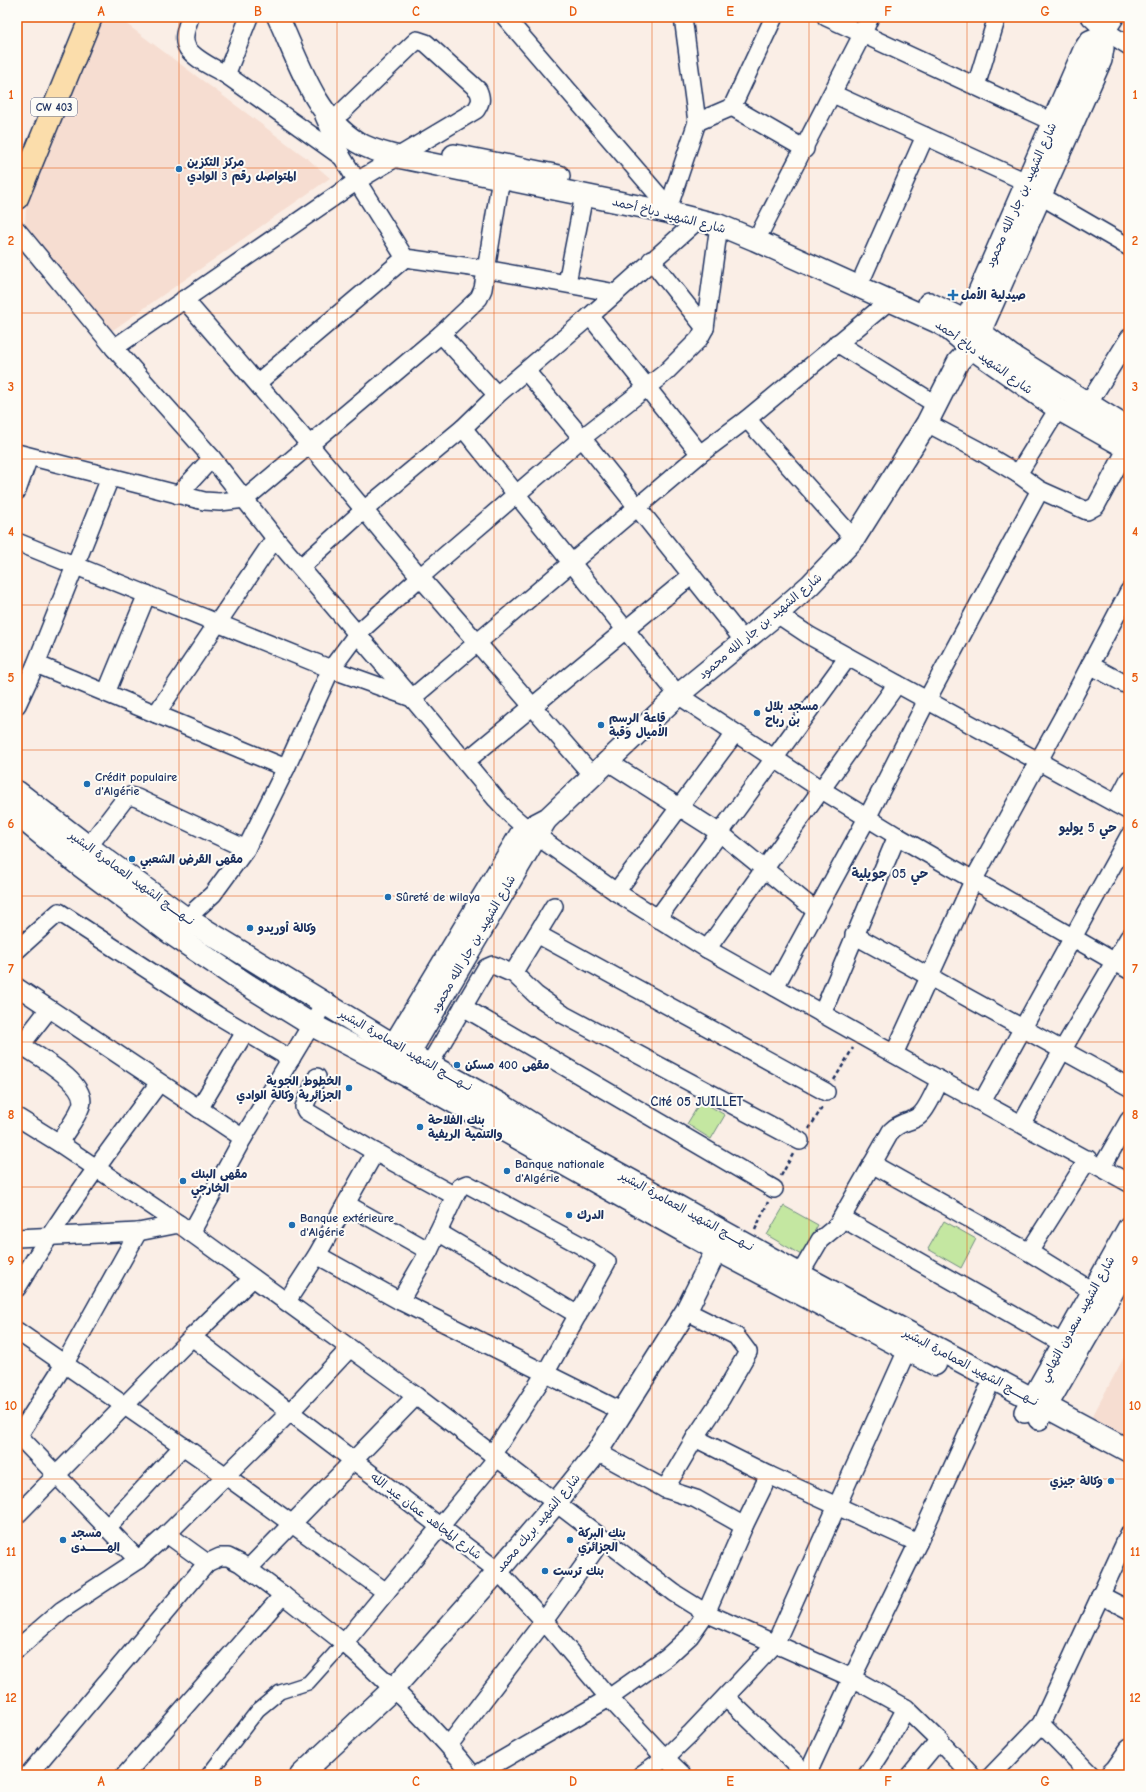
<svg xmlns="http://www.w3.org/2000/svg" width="1146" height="1792" font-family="'Comic Neue','Playpen Sans Arabic',sans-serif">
<rect width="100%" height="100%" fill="#faeee6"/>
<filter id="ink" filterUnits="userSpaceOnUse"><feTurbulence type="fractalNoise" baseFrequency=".025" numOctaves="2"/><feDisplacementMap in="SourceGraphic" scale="8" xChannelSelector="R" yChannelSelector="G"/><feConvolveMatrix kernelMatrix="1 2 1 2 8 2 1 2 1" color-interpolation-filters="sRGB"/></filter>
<g filter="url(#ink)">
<g fill="#f6ddd1">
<path d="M102 17H117L308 159 330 178 110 332 25 231 26 203Z"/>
<path d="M1129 1348V1438L1092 1417Z"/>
</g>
<g fill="#c4e7a1" stroke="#708b80">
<path d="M701 1101 725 1115 711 1139 687 1124Z"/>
<path d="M784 1206 818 1225 801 1255 767 1235Z"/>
<path d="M944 1221 976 1239 961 1268 928 1249Z"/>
</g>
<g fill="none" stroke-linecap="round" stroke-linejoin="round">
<g stroke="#1b2f5e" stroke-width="16">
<path id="pedestrian" d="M208 1775 258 1710 280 1692 308 1683 344 1643"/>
</g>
<g stroke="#1b2f5e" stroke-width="20">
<g id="minor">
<path d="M190 17C187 27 181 39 188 49 197 61 215 68 228 76 266 103 304 130 342 157"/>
<path d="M505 17 659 196"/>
<path d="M826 17 1053 122"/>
<path d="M1090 17 1104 30 1129 46"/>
<path d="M226 75 249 17"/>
<path d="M976 86 997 17"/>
<path d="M833 94 1026 182"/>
<path d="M732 107 805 149"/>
<path d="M324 116 342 157 405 258 485 269 616 293"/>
<path d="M697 122 732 107 774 17"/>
<path d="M1041 196 1129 247"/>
<path d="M667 212 697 122 683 17"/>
<path d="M762 229 863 33 870 17"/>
<path d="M17 230 114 348 212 458 275 538 412 698 496 799 511 815 527 829 616 892 707 949 940 1080 1129 1183"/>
<path d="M651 260 705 328"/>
<path d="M864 274 925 136"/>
<path d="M567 283 584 195"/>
<path d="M184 299 309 444 420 577 592 775"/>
<path d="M590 316 700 454"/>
<path d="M441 334 497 395"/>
<path d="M837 343 937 405"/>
<path d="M114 348 357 181 476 110C481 102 482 99 478 90L426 43 417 40 342 112"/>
<path d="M526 371 582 438 744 641"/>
<path d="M257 383 405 258"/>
<path d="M1082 414 1129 338"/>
<path d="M747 419 854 539"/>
<path d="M927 423 978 450 1018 474"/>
<path d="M463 428 678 695 822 790 897 836 1129 970"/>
<path d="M17 453 204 501 220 502 245 499 441 334 479 298 483 289 503 165"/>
<path d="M1040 490 1087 511 1096 506 1127 448"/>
<path d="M17 491 29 457"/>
<path d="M178 495 212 458"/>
<path d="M17 542 331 669 412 698 700 454 747 419 889 301"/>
<path d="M301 567 364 510 463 428 497 395 590 316 698 220"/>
<path d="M777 614 810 636 1129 811"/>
<path d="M36 664 286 768"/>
<path d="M1090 665 1129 686"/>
<path d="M106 693 147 594"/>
<path d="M17 705 36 664 110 478"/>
<path d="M156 714 275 538"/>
<path d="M607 761 720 833 816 911"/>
<path d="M465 762 692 575"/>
<path d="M1116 804 1129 779"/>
<path d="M88 847 124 800 130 796 137 798 246 849"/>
<path d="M616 892 735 733"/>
<path d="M657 919 848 657"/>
<path d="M178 926 213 894 246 849 286 768 331 669 357 634 420 577 582 438 665 373 699 339 705 328 719 225"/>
<path d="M537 934 826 1092"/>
<path d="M854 935 1129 1087"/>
<path d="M707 949 897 684"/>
<path d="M17 950 59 912 217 1015 291 1059"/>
<path d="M512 972 536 995 564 1015 800 1141"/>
<path d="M17 987 243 1138"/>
<path d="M775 987 867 818 927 700 1040 490 1018 474 1058 409"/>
<path d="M463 1007 774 1189"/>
<path d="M49 1009 21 1045C37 1056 89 1083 81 1106 77 1118 66 1131 59 1143"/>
<path d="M822 1014 897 836"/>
<path d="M894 1054 974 879 1066 711 1129 591"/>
<path d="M429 1065 486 968 493 965 509 972 515 970 554 906"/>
<path d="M317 1077 304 1107 306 1111 375 1152 455 1196 429 1251 400 1301"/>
<path d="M982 1102 1129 836"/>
<path d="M199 1109 245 1032"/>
<path d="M17 1117 59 1143 179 1224"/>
<path d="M1022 1123 1063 1049 1129 937"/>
<path d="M872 1164 1029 1252 1092 1291"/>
<path d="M1102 1167 1129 1120"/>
<path d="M455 1196 460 1187 467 1184 582 1246 607 1262 546 1372 492 1455"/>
<path d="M346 1204 429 1251"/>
<path d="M842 1218 1062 1343"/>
<path d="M438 1232 578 1315"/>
<path d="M191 1233 243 1138 325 1002"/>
<path d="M17 1238 138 1232 179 1224 416 1396 674 1593 706 1613 852 1678 918 1543 987 1391"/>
<path d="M1029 1252 1088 1159"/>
<path d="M317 1255 400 1301 623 1412"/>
<path d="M800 1274 820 1240 837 1226 891 1131C902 1120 910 1123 919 1116 927 1110 935 1090 940 1080"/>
<path d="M17 1288C60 1216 109 1150 159 1083"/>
<path d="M287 1301 317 1255 375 1152"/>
<path d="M686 1311 736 1336 748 1352 721 1399 695 1438 769 1475 918 1543"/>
<path d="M17 1331 226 1476 386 1592"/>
<path d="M192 1337 498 1571 544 1621 609 1698 665 1758 683 1775"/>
<path d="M17 1434 138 1560"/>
<path d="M19 1435 65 1363 138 1232"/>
<path d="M597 1452 665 1489 696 1499 744 1526"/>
<path d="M665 1489 695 1438"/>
<path d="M17 1515 192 1337 253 1278"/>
<path d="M108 1527 183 1446"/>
<path d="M167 1534 207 1563 220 1557H228L240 1563 283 1595 344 1643"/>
<path d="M248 1569 416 1396"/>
<path d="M1100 1595 1129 1610"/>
<path d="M17 1649 62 1610 138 1560 167 1534 290 1412 349 1349"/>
<path d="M726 1697 807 1775"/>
<path d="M1041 1724 1091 1775"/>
<path d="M449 1745 544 1621 602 1540"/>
<path d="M28 1775 207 1563"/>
<path d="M125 1775 283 1595"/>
<path d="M473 1775C434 1727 390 1684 344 1643L496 1459"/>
<path d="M476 1775 609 1698 667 1657 690 1636 706 1613 744 1526 769 1475"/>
<path d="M641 1775 665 1758 690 1734 775 1644 907 1350"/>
<path d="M807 1775 852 1678 906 1708 939 1740 971 1775"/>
<path d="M867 1775 887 1744 906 1708"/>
<path d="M910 1775 939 1740"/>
<path d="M992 1775 1041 1724 1129 1534"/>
<path d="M1108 1775 1115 1768 1129 1748"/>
</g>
</g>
<g stroke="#1b2f5e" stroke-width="24">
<g id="tertiary">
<path d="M278 17C298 60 315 117 357 142 370 150 384 153 398 157L667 212 719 225 755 240 937 322 946 327 971 348 1058 409 1129 449"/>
<path d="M454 155 559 176"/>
<path d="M929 303 966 321 1012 356 1129 429"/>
<path d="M961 333 1084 50 1090 41 1100 37 1113 17"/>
<path d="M384 1061 520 835 527 829 548 818 678 695 777 614 810 585 854 539 927 423 958 362 971 348 980 332 1101 60 1103 48 1100 37"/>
<path d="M400 1069 546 820"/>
<path d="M1025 1412 1129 1227"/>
<path d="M1039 1419 1129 1264"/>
<path d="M301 1775 394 1688 498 1571 556 1503 597 1452 686 1311 725 1233"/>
</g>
</g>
<g stroke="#1b2f5e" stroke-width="25">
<g id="secondary">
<path d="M17 792 88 847 185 918 393 1045 503 1106 561 1142 808 1279 1129 1451"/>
<path d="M17 814 77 863 172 934 246 984 312 1025 383 1062 716 1249 935 1364"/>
</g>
</g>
<g stroke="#1b2f5e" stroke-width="25">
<path id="primary" d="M17 198 91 17"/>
</g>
<g stroke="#1b2f5e" stroke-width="2.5" stroke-dasharray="4 3" stroke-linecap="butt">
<path d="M834 1080 853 1048"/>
<path d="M809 1129 823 1106"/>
<path d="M781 1176 793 1154"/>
<path d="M755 1230 768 1202"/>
</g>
<use href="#pedestrian" stroke="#fdfcf7" stroke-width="13"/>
<use href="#minor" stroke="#fdfcf7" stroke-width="17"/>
<use href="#tertiary" stroke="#fdfcf7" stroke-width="21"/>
<use href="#secondary" stroke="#fdfcf7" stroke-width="22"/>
<use href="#primary" stroke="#fbddab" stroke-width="22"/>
</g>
</g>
<path fill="none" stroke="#e8590c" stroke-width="1" stroke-opacity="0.55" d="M179 17V1775M337 17V1775M494 17V1775M652 17V1775M809 17V1775M967 17V1775M17 168H1129M17 313H1129M17 459H1129M17 605H1129M17 750H1129M17 896H1129M17 1042H1129M17 1187H1129M17 1333H1129M17 1479H1129M17 1624H1129"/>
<g fill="#1f6fb2" stroke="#fdfcf7" stroke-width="1.5">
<circle cx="179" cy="169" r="4"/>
<path d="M951 289h4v4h4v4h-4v4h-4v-4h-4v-4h4z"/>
<circle cx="757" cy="713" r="4"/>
<circle cx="601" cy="725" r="4"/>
<circle cx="87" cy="784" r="4"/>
<circle cx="132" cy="859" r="4"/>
<circle cx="388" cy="897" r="4"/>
<circle cx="250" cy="928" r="4"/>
<circle cx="457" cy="1065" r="4"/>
<circle cx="349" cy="1088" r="4"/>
<circle cx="420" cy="1127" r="4"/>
<circle cx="507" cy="1171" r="4"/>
<circle cx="183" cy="1181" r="4"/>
<circle cx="569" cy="1215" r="4"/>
<circle cx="292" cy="1225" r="4"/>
<circle cx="1111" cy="1481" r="4"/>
<circle cx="63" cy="1540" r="4"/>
<circle cx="570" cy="1540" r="4"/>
<circle cx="545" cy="1571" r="4"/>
</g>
<g text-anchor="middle" stroke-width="4" stroke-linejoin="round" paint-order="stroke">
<rect fill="#fdfcf7" stroke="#5f6c8c" stroke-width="1" x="31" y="98" width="46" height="18" rx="3"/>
<g font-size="11" font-weight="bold" fill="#1b2f5e">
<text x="54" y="111">CW 403</text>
</g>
<g font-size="12" font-weight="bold" fill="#1b2f5e" stroke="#fdfcf7" text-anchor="start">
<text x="187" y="166">مركز التكزين<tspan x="187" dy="14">المتواصل رقم 3 الوادي</tspan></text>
<text x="961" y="299">صيدلية الأمل</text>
<text x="765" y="710">مسجد بلال<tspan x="765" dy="14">بن رباح</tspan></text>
<text x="609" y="722">قاعة الرسم<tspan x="609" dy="14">الأميال وقبة</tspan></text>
<text x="95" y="781">Crédit populaire<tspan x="95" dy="14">d'Algérie</tspan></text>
<text x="140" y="863">مقهى القرض الشعبي</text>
<text x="396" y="901">Sûreté de wilaya</text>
<text x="258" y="932">وكالة أوريدو</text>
<text x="465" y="1069">مقهى 400 مسكن</text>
<text x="341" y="1085" text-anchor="end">الخطوط الجوية<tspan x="341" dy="14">الجزائرية وكالة الوادي</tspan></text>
<text x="428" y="1124">بنك الفلاحة<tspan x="428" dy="14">والتنمية الريفية</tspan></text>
<text x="515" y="1168">Banque nationale<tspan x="515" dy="14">d'Algérie</tspan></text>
<text x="191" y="1178">مقهى البنك<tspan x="191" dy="14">الخارجي</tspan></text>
<text x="577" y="1219">الدرك</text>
<text x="300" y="1222">Banque extérieure<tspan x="300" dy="14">d'Algérie</tspan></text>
<text x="1103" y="1485" text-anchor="end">وكالة جيزي</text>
<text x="71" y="1537">مسجد<tspan x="71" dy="14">الهـــــــدى</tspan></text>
<text x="578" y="1537">بنك البركة<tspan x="578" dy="14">الجزائري</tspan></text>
<text x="553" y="1575">بنك ترست</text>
</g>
<g font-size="12" fill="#1b2f5e" stroke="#fdfcf7">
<text transform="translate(1021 195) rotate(-66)" y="4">شارع الشهيد بن جار الله محمود</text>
<text transform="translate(669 215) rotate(14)" y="4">شارع الشهيد دباخ أحمد</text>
<text transform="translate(984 357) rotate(36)" y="4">شارع الشهيد دباخ أحمد</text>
<text transform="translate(760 626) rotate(-40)" y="4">شارع الشهيد بن جار الله محمود</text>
<text transform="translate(132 878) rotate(36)" y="4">نــهـــــج الشهيد العمامرة البشير</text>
<text transform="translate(473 944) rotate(-60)" y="4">شارع الشهيد بن جار الله محمود</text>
<text transform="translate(406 1050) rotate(30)" y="4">نــهـــــج الشهيد العمامرة البشير</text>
<text transform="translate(687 1211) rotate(29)" y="4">نــهـــــج الشهيد العمامرة البشير</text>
<text transform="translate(1077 1319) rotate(-61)" y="4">شارع الشهيد سعدون التهامي</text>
<text transform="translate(971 1367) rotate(28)" y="4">نــهـــــج الشهيد العمامرة البشير</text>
<text transform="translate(426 1516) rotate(37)" y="4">شارع المجاهد عمان عبد الله</text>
<text transform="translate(538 1523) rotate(-50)" y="4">شارع الشهيد بريك محمد</text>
</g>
<g font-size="13" font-weight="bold" fill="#1b2f5e" stroke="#fdfcf7">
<text x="1088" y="832">حي 5 يوليو</text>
<text x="890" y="878">حي 05 جويلية</text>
<text x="697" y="1106">Cité 05 JUILLET</text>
</g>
</g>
<rect width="1146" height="1792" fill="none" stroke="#fdfcf7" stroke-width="44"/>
<rect x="22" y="22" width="1102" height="1748" fill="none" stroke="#e8590c" stroke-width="1.5"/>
<g font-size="13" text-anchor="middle" font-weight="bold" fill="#e8590c">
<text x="101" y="16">A</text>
<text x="258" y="16">B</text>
<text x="416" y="16">C</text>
<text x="573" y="16">D</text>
<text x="730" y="16">E</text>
<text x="888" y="16">F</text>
<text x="1045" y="16">G</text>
<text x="11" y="99">1</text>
<text x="1135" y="99">1</text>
<text x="11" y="245">2</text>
<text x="1135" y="245">2</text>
<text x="11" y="391">3</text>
<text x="1135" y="391">3</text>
<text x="11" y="536">4</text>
<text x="1135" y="536">4</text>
<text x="11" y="682">5</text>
<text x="1135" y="682">5</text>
<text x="11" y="828">6</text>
<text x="1135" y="828">6</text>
<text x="11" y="973">7</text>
<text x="1135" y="973">7</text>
<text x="11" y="1119">8</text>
<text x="1135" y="1119">8</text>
<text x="11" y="1265">9</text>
<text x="1135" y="1265">9</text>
<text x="11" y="1410">10</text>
<text x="1135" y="1410">10</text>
<text x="11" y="1556">11</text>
<text x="1135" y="1556">11</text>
<text x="11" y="1702">12</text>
<text x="1135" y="1702">12</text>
<text x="101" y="1786">A</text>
<text x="258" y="1786">B</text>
<text x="416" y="1786">C</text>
<text x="573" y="1786">D</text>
<text x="730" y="1786">E</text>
<text x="888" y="1786">F</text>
<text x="1045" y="1786">G</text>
</g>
</svg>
